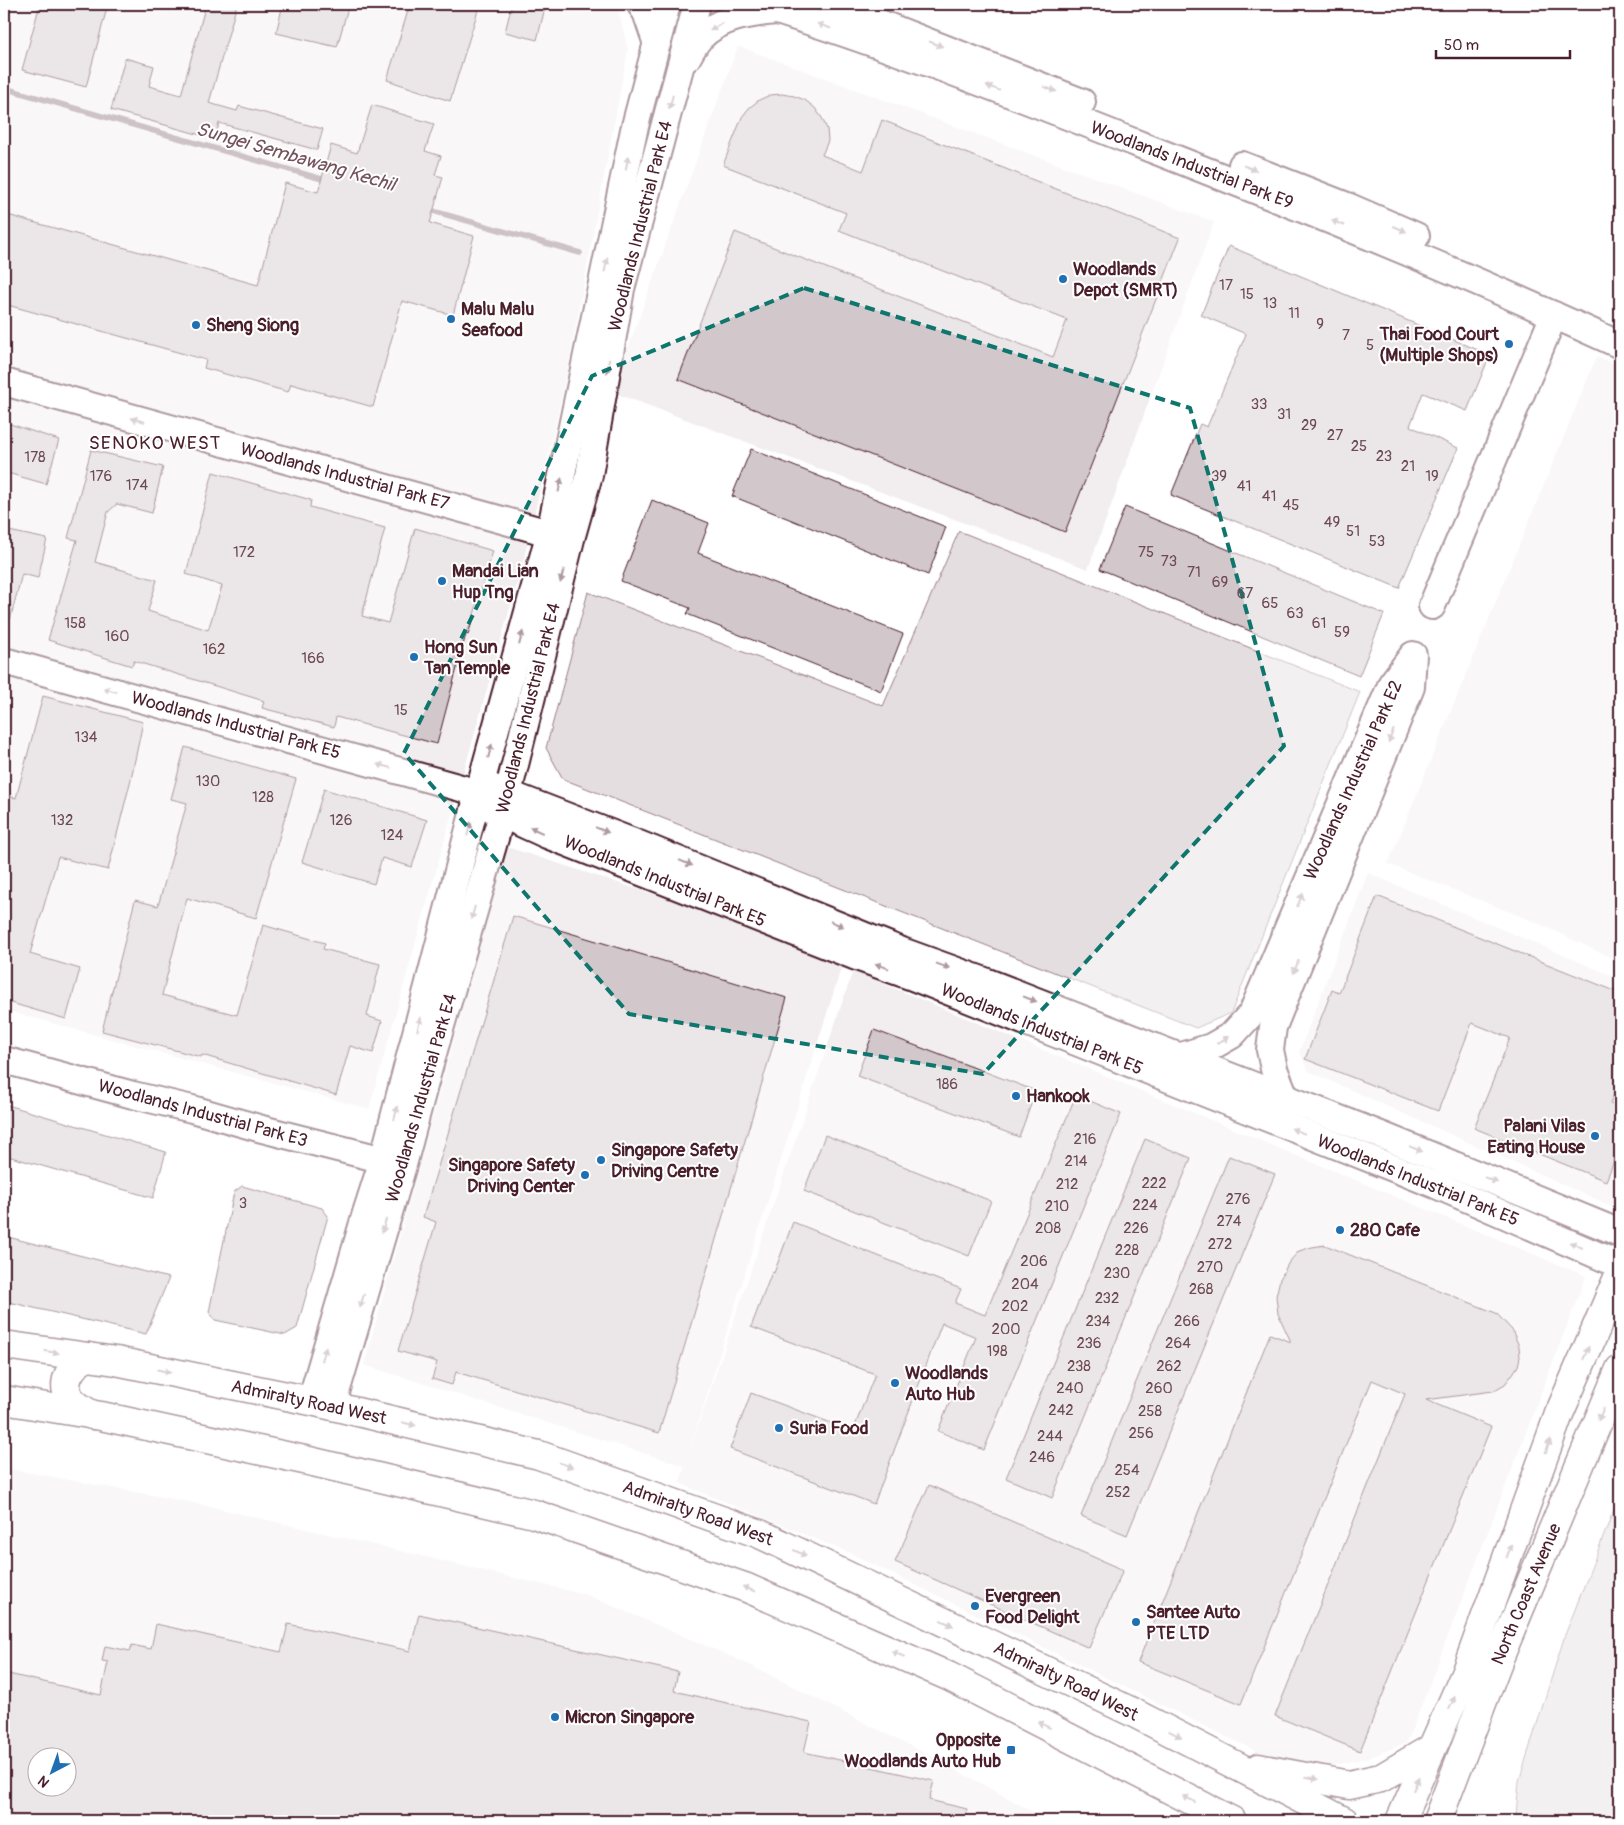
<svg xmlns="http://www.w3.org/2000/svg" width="1624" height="1825" font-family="Pangolin,sans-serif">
<rect width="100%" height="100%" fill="#fff"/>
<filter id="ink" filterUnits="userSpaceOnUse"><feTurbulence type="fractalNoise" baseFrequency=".02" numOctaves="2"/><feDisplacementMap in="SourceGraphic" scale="10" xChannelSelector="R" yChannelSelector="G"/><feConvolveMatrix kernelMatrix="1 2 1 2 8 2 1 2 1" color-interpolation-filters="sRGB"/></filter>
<g filter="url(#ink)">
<g fill="#f2eeef" fill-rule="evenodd">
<path d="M4 4H617L628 50 564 388 524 558 369 1109 4 1010Z"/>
<path d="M738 46 1214 222 1088 569 612 392Z"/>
<path d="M1597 356 1620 367V962L1538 923 1388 864Z"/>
<path d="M507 847 845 956 686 1461 853 971 1586 1276 1407 1743 1370 1757 1301 1773 852 1554 679 1483 685 1466 364 1365Z"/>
<path d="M1368 873 1620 979V1197L1616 1208 1308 1071 1299 1052Z"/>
<path d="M4 1468 195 1503 587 1595 746 1663 934 1758 1050 1821H4ZM38 1758H68V1788H38Z"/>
</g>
<g fill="#e5dee0" stroke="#987e86">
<path d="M959 531 1360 692 1231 1013 1196 1028 563 779 546 748 588 592 883 706Z"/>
<path d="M1620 1494V1821H1517L1516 1816 1519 1781 1565 1635Z"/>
</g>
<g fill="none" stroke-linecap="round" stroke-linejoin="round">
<g stroke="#91787e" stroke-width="5.5">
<path d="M4 88 329 181"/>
<path d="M426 209 580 253"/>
</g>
</g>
<g fill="#d2c7cb" stroke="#4a1f2b" fill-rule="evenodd">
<path d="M40 4H108L86 87 22 70Z"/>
<path d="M206 4H237L209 103 237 111 239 106 323 129 317 150 219 123 215 139 111 110 125 58 154 66 149 86 181 95Z"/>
<path d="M283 4H349L337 47 276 33Z"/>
<path d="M410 4H480L450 101 387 80Z"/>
<path d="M512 4H546L537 40 505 32Z"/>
<path d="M782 94 794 96 805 100 815 108 822 118 827 129 828 141 822 155 863 171 882 120 1180 238 1065 532 678 379 735 232 1053 357 1067 320 839 230 846 213 723 165 742 117 749 108 759 100 770 95Z"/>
<path d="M372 105 434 124 425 151 441 156 435 175 443 177 430 223 474 236 453 315 402 301 373 407 291 384 288 392 204 368 206 360 4 304V214L258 285 285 183 318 192 331 145 357 153Z"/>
<path d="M1229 246 1490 355 1467 411 1423 393 1410 426 1458 448 1399 588 1171 495 1200 424 1207 427 1246 334 1201 315Z"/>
<path d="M4 422 59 440 46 484 4 472Z"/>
<path d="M751 449 946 527 928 575 732 496Z"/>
<path d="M91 450 163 467 152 513 117 504 108 512 95 562 157 580 148 611 208 630 222 586 186 574 213 472 311 500 310 507 385 528 362 616 388 623 415 528 493 551 468 635 466 634 437 744 336 717 334 727 262 708 264 701 134 661 132 666 48 640 77 540 68 538Z"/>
<path d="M652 500 709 523 698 553 903 634 881 691 687 614 690 608 621 581Z"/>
<path d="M1125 507 1384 614 1359 676 1100 569Z"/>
<path d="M4 530 47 539 38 578 22 574 9 624H4Z"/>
<path d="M43 696 143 722 131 779 108 870 58 857 30 954 80 969 66 1019 4 1001V795L16 798Z"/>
<path d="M185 747 296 779 256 918 187 898 162 995 237 1015 263 925 325 943 323 949 380 964 367 1016 382 1021 373 1053 350 1046 336 1095 202 1055 201 1057 102 1031 135 900 158 906 187 803 171 799Z"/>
<path d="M324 789 427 820 412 867 382 858 374 884 302 862Z"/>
<path d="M1377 896 1620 993V1079L1610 1104 1620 1108V1146L1606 1181 1474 1128 1510 1038 1472 1023 1438 1111 1305 1059 1332 990 1339 993Z"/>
<path d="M513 916 787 998 659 1433 456 1372 452 1385 432 1379 437 1362 398 1351 436 1222 423 1217Z"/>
<path d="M874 1030 1036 1091 1019 1137 857 1076Z"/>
<path d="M1076 1095 1121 1114 984 1450 938 1431 976 1337 942 1323 874 1504 730 1449 751 1393 853 1431 875 1374 751 1327 772 1272 774 1273 793 1222 961 1289 955 1303 985 1315Z"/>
<path d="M4 1104 166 1152 153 1198 4 1155Z"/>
<path d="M825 1135 991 1201 969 1256 804 1191Z"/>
<path d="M1145 1139 1191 1158 1052 1498 1006 1478Z"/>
<path d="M1229 1156 1275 1174 1127 1535 1081 1516Z"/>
<path d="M242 1186 322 1208 328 1216 297 1328 285 1335 215 1320 209 1312 234 1192Z"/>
<path d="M4 1236 169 1278 146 1334 4 1301Z"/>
<path d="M1325 1245 1496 1313 1512 1330 1519 1346 1520 1357 1518 1366 1512 1375 1505 1384 1493 1391 1426 1400 1491 1427 1360 1751 1275 1716 1405 1394 1372 1380 1241 1704 1138 1662 1270 1334 1291 1342 1278 1314 1276 1296 1280 1279 1289 1262 1299 1251 1312 1247Z"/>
<path d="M929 1485 1123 1570 1089 1648 895 1562Z"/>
<path d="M419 1614 678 1672 674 1691 811 1722 804 1752 934 1781 929 1800 967 1809 964 1821H766L749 1818V1821H4V1673L101 1695 108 1662 102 1661 105 1646 130 1651 132 1645 151 1649 156 1624 281 1652 288 1624 410 1651ZM38 1758H68V1788H38Z"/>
</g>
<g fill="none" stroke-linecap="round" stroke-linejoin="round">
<g stroke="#4a1f2b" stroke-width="30">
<g id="minor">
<path d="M640 4 646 12 657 44"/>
<path d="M755 4C888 45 1017 96 1146 147 1305 209 1464 273 1620 345"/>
<path d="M831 4 1082 102"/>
<path d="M687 58C691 51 695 43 700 38 720 17 749 14 776 11"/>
<path d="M1242 165 1347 206 1416 236"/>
<path d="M4 382 567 538"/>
<path d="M1432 606 1554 315"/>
<path d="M4 661 468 790C488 812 520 822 547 835L854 956 910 976 1436 1185 1620 1265"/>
<path d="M491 787 641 845 902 951 985 981 1386 1137 1620 1233"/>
<path d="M1178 1057 1211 1047 1232 1035 1252 1013 1392 683 1413 655 1411 687 1273 1027 1270 1050 1274 1069 1286 1099"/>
<path d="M4 1060 133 1095 192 1109 262 1129 400 1164"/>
<path d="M311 1401 366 1213 383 1160 481 783 550 532 634 130 667 4"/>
<path d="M332 1406 403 1165 428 1071 508 793 571 539 589 475 621 289 697 4"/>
</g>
</g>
<g stroke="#4a1f2b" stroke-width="31">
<g id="major">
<path d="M4 1345 116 1361 311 1401 539 1455 760 1534 1132 1712 1344 1821"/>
<path d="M88 1357C71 1364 58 1384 72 1401 78 1407 85 1411 92 1415"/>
<path d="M4 1400 101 1416 309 1461 534 1514 747 1588 948 1676 1232 1821"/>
<path d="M1258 1768 1349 1785 1381 1778 1432 1748"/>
<path d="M1400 1821 1465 1674 1559 1414 1620 1273"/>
<path d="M1437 1821 1500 1656 1620 1369"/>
</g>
</g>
<use href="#minor" stroke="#fff" stroke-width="26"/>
<use href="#major" stroke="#fff" stroke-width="28"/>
</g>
<defs><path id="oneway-solid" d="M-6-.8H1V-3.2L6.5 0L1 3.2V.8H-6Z" transform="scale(1.25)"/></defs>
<g fill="#ae9aa0">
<use href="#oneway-solid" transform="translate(824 26) rotate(-161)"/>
<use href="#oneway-solid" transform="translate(716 27) rotate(148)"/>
<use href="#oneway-solid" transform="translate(936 44) rotate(21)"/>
<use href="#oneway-solid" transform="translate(993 88) rotate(-160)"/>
<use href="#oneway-solid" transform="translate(1050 89) rotate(21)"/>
<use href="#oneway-solid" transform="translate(671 102) rotate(105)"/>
<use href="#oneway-solid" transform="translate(627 163) rotate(-79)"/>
<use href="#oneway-solid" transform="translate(1250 168) rotate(21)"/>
<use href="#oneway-solid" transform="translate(1338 223) rotate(-157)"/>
<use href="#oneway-solid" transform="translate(1400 229) rotate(24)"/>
<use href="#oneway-solid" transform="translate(606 265) rotate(-78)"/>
<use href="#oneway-solid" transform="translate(608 366) rotate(100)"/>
<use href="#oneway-solid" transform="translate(138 420) rotate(-164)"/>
<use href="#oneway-solid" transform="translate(560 485) rotate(-78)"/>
<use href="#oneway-solid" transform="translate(562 576) rotate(104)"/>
<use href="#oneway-solid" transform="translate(521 638) rotate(-75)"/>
<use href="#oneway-solid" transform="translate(110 690) rotate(-165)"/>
<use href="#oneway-solid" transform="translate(1391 736) rotate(112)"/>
<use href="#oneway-solid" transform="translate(490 751) rotate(-75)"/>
<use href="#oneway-solid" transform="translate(384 766) rotate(-165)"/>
<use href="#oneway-solid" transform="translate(469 829) rotate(-76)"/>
<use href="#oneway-solid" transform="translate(536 830) rotate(-155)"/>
<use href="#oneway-solid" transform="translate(602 830) rotate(22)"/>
<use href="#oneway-solid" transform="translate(686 863) rotate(22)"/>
<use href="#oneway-solid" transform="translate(1300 900) rotate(-67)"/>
<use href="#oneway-solid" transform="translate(473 913) rotate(106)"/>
<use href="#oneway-solid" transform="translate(837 924) rotate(22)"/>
<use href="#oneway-solid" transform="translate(882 966) rotate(-160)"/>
<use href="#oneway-solid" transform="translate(943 966) rotate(20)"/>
<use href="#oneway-solid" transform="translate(1296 967) rotate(111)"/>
<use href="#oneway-solid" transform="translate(1030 999) rotate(21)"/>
<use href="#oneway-solid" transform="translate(419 1024) rotate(-76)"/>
<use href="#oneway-solid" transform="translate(1223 1040) rotate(-29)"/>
<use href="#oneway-solid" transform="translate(396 1113) rotate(-75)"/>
<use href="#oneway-solid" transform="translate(1298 1131) rotate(-158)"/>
<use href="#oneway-solid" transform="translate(1416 1149) rotate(22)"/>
<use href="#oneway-solid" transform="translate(1491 1180) rotate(22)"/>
<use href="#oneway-solid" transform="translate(384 1226) rotate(107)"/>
<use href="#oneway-solid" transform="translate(1576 1245) rotate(-156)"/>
<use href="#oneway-solid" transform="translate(362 1301) rotate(106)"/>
<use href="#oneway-solid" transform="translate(52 1352) rotate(8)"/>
<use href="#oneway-solid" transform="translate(1586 1353) rotate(-67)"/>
<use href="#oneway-solid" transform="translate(324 1354) rotate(-74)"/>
<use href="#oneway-solid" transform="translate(164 1371) rotate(12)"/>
<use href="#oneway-solid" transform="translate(1601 1414) rotate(113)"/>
<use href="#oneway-solid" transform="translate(409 1424) rotate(13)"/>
<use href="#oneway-solid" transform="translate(1548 1446) rotate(-70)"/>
<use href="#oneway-solid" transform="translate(566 1465) rotate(20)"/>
<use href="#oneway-solid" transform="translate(1509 1551) rotate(-70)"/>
<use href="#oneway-solid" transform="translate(800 1553) rotate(25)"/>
<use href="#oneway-solid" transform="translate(749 1589) rotate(-158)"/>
<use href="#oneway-solid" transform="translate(947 1623) rotate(25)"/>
<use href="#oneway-solid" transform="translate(898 1654) rotate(-156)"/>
<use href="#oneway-solid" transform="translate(1452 1703) rotate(-66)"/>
<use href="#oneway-solid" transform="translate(1044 1725) rotate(-153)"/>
<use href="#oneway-solid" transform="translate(1175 1734) rotate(27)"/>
<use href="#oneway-solid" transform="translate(1312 1778) rotate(11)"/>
<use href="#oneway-solid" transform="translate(1416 1784) rotate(-66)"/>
<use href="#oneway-solid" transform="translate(1189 1799) rotate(-153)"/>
</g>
</g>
<path d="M0 0H1624V1825H0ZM804 288 1190 408 1284 746 983 1074 629 1014 404 753 592 376Z" fill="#fff" fill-opacity=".55" fill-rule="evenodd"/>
<path fill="none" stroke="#0f766e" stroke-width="4" stroke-dasharray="10 6" stroke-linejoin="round" d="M804 288 1190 408 1284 746 983 1074 629 1014 404 753 592 376Z"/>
<g fill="#1f6fb2" stroke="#fff" stroke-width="2">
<circle cx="1063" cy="279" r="5"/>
<circle cx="451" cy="319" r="5"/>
<circle cx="196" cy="325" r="5"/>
<circle cx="1509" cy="344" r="5"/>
<circle cx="442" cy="581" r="5"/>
<circle cx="414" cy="657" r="5"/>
<circle cx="1016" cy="1096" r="5"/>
<circle cx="1595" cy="1136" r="5"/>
<circle cx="601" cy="1160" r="5"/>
<circle cx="585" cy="1175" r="5"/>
<circle cx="1340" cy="1230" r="5"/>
<circle cx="895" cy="1383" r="5"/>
<circle cx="779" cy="1428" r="5"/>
<circle cx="975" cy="1606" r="5"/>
<circle cx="1136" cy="1622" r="5"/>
<circle cx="555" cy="1717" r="5"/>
<rect x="1006" y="1745" width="10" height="10" rx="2.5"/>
</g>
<g text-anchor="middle" stroke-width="4" stroke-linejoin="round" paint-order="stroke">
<g font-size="15" fill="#6c4953">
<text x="1226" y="290">17</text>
<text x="1247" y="299">15</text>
<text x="1270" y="308">13</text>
<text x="1294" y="318">11</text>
<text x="1320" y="329">9</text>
<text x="1346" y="340">7</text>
<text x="1370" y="350">5</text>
<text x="1259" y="409">33</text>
<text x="1284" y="419">31</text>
<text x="1309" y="430">29</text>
<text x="1335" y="440">27</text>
<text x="1359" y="451">25</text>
<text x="1384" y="461">23</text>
<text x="35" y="462">178</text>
<text x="1408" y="471">21</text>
<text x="101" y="481">176</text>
<text x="1219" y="481">39</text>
<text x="1432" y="481">19</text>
<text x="137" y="490">174</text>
<text x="1244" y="491">41</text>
<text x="1269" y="501">41</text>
<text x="1291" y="510">45</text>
<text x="1332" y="527">49</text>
<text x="1353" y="536">51</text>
<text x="1377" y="546">53</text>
<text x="244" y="557">172</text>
<text x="1146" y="557">75</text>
<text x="1169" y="566">73</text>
<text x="1194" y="577">71</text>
<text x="1220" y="587">69</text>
<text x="1245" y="598">67</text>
<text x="1270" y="608">65</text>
<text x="1295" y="618">63</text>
<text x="75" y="628">158</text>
<text x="1319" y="628">61</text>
<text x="1342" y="637">59</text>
<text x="117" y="641">160</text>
<text x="214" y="654">162</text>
<text x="313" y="663">166</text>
<text x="401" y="715">15</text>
<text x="86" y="742">134</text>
<text x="208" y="786">130</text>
<text x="263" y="802">128</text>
<text x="62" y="825">132</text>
<text x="341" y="825">126</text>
<text x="392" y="840">124</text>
<text x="947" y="1089">186</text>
<text x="1085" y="1144">216</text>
<text x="1076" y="1166">214</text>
<text x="1154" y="1188">222</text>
<text x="1067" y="1189">212</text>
<text x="1238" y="1204">276</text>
<text x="243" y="1208">3</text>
<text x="1145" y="1210">224</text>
<text x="1057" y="1211">210</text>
<text x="1229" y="1226">274</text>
<text x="1048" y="1233">208</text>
<text x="1136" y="1233">226</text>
<text x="1220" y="1249">272</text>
<text x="1127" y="1255">228</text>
<text x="1034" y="1266">206</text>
<text x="1210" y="1272">270</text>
<text x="1117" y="1278">230</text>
<text x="1025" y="1289">204</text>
<text x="1201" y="1294">268</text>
<text x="1107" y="1303">232</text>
<text x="1015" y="1311">202</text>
<text x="1098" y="1326">234</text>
<text x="1187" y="1326">266</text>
<text x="1006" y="1334">200</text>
<text x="1089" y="1348">236</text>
<text x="1178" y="1348">264</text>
<text x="997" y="1356">198</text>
<text x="1079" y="1371">238</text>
<text x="1169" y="1371">262</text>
<text x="1070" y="1393">240</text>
<text x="1159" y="1393">260</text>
<text x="1061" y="1415">242</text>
<text x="1150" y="1416">258</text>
<text x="1141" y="1438">256</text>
<text x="1050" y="1441">244</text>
<text x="1042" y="1462">246</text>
<text x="1127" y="1475">254</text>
<text x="1118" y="1497">252</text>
</g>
<g font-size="18" fill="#4a1f2b" stroke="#fff">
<text transform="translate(1192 165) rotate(21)" y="6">Woodlands Industrial Park E9</text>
<text transform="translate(640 226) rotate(-76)" y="6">Woodlands Industrial Park E4</text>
<text transform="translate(345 476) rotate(15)" y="6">Woodlands Industrial Park E7</text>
<text transform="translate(528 708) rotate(-76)" y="6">Woodlands Industrial Park E4</text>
<text transform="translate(236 725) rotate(15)" y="6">Woodlands Industrial Park E5</text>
<text transform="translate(1353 780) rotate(-66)" y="6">Woodlands Industrial Park E2</text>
<text transform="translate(665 881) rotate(22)" y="6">Woodlands Industrial Park E5</text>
<text transform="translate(1042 1029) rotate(22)" y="6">Woodlands Industrial Park E5</text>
<text transform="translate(421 1098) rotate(-74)" y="6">Woodlands Industrial Park E4</text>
<text transform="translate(203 1113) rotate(15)" y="6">Woodlands Industrial Park E3</text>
<text transform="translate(1418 1180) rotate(22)" y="6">Woodlands Industrial Park E5</text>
<text transform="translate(309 1402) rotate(12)" y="6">Admiralty Road West</text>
<text transform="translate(698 1513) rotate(20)" y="6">Admiralty Road West</text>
<text transform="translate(1526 1594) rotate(-67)" y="6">North Coast Avenue</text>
<text transform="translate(1066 1681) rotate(26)" y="6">Admiralty Road West</text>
</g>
<g font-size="18" font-weight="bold" fill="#4a1f2b" stroke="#fff" text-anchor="start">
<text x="1073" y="275">Woodlands<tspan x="1073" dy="21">Depot (SMRT)</tspan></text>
<text x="461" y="315">Malu Malu<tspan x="461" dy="21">Seafood</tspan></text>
<text x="206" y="331">Sheng Siong</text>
<text x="1499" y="340" text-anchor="end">Thai Food Court<tspan x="1499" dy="21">(Multiple Shops)</tspan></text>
<text x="452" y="577">Mandai Lian<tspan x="452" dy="21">Hup Tng</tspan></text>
<text x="424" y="653">Hong Sun<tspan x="424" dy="21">Tan Temple</tspan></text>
<text x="1026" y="1102">Hankook</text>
<text x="1585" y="1132" text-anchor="end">Palani Vilas<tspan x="1585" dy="21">Eating House</tspan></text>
<text x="611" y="1156">Singapore Safety<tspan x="611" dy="21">Driving Centre</tspan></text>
<text x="575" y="1171" text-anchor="end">Singapore Safety<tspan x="575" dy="21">Driving Center</tspan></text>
<text x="1350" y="1236">280 Cafe</text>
<text x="905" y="1379">Woodlands<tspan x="905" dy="21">Auto Hub</tspan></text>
<text x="789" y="1434">Suria Food</text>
<text x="985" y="1602">Evergreen<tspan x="985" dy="21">Food Delight</tspan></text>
<text x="1146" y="1618">Santee Auto<tspan x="1146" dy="21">PTE LTD</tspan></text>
<text x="565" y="1723">Micron Singapore</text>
<text x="1001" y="1746" text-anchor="end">Opposite<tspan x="1001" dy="21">Woodlands Auto Hub</tspan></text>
</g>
<g font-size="19" font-style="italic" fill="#74535c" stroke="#fff">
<text transform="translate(296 156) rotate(16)" y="7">Sungei Sembawang Kechil</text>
</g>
<g font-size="19" letter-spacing="1" fill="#4a1f2b" stroke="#fff">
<text x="155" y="449">SENOKO WEST</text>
</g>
</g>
<rect width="1624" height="1825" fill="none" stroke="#fff" stroke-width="20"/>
<rect x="10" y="10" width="1604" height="1805" fill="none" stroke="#4a1f2b" stroke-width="2" filter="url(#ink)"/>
<g transform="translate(52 1772) rotate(221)"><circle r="24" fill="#ffffff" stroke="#b7a5aa"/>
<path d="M0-4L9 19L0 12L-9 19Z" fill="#1f6fb2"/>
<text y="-8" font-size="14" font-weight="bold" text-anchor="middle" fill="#4a1f2b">N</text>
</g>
<path d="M1436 50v8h134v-8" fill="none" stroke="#4a1f2b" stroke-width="2.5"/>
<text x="1444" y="50" font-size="15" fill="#4a1f2b" stroke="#ffffff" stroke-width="4" paint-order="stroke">50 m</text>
</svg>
